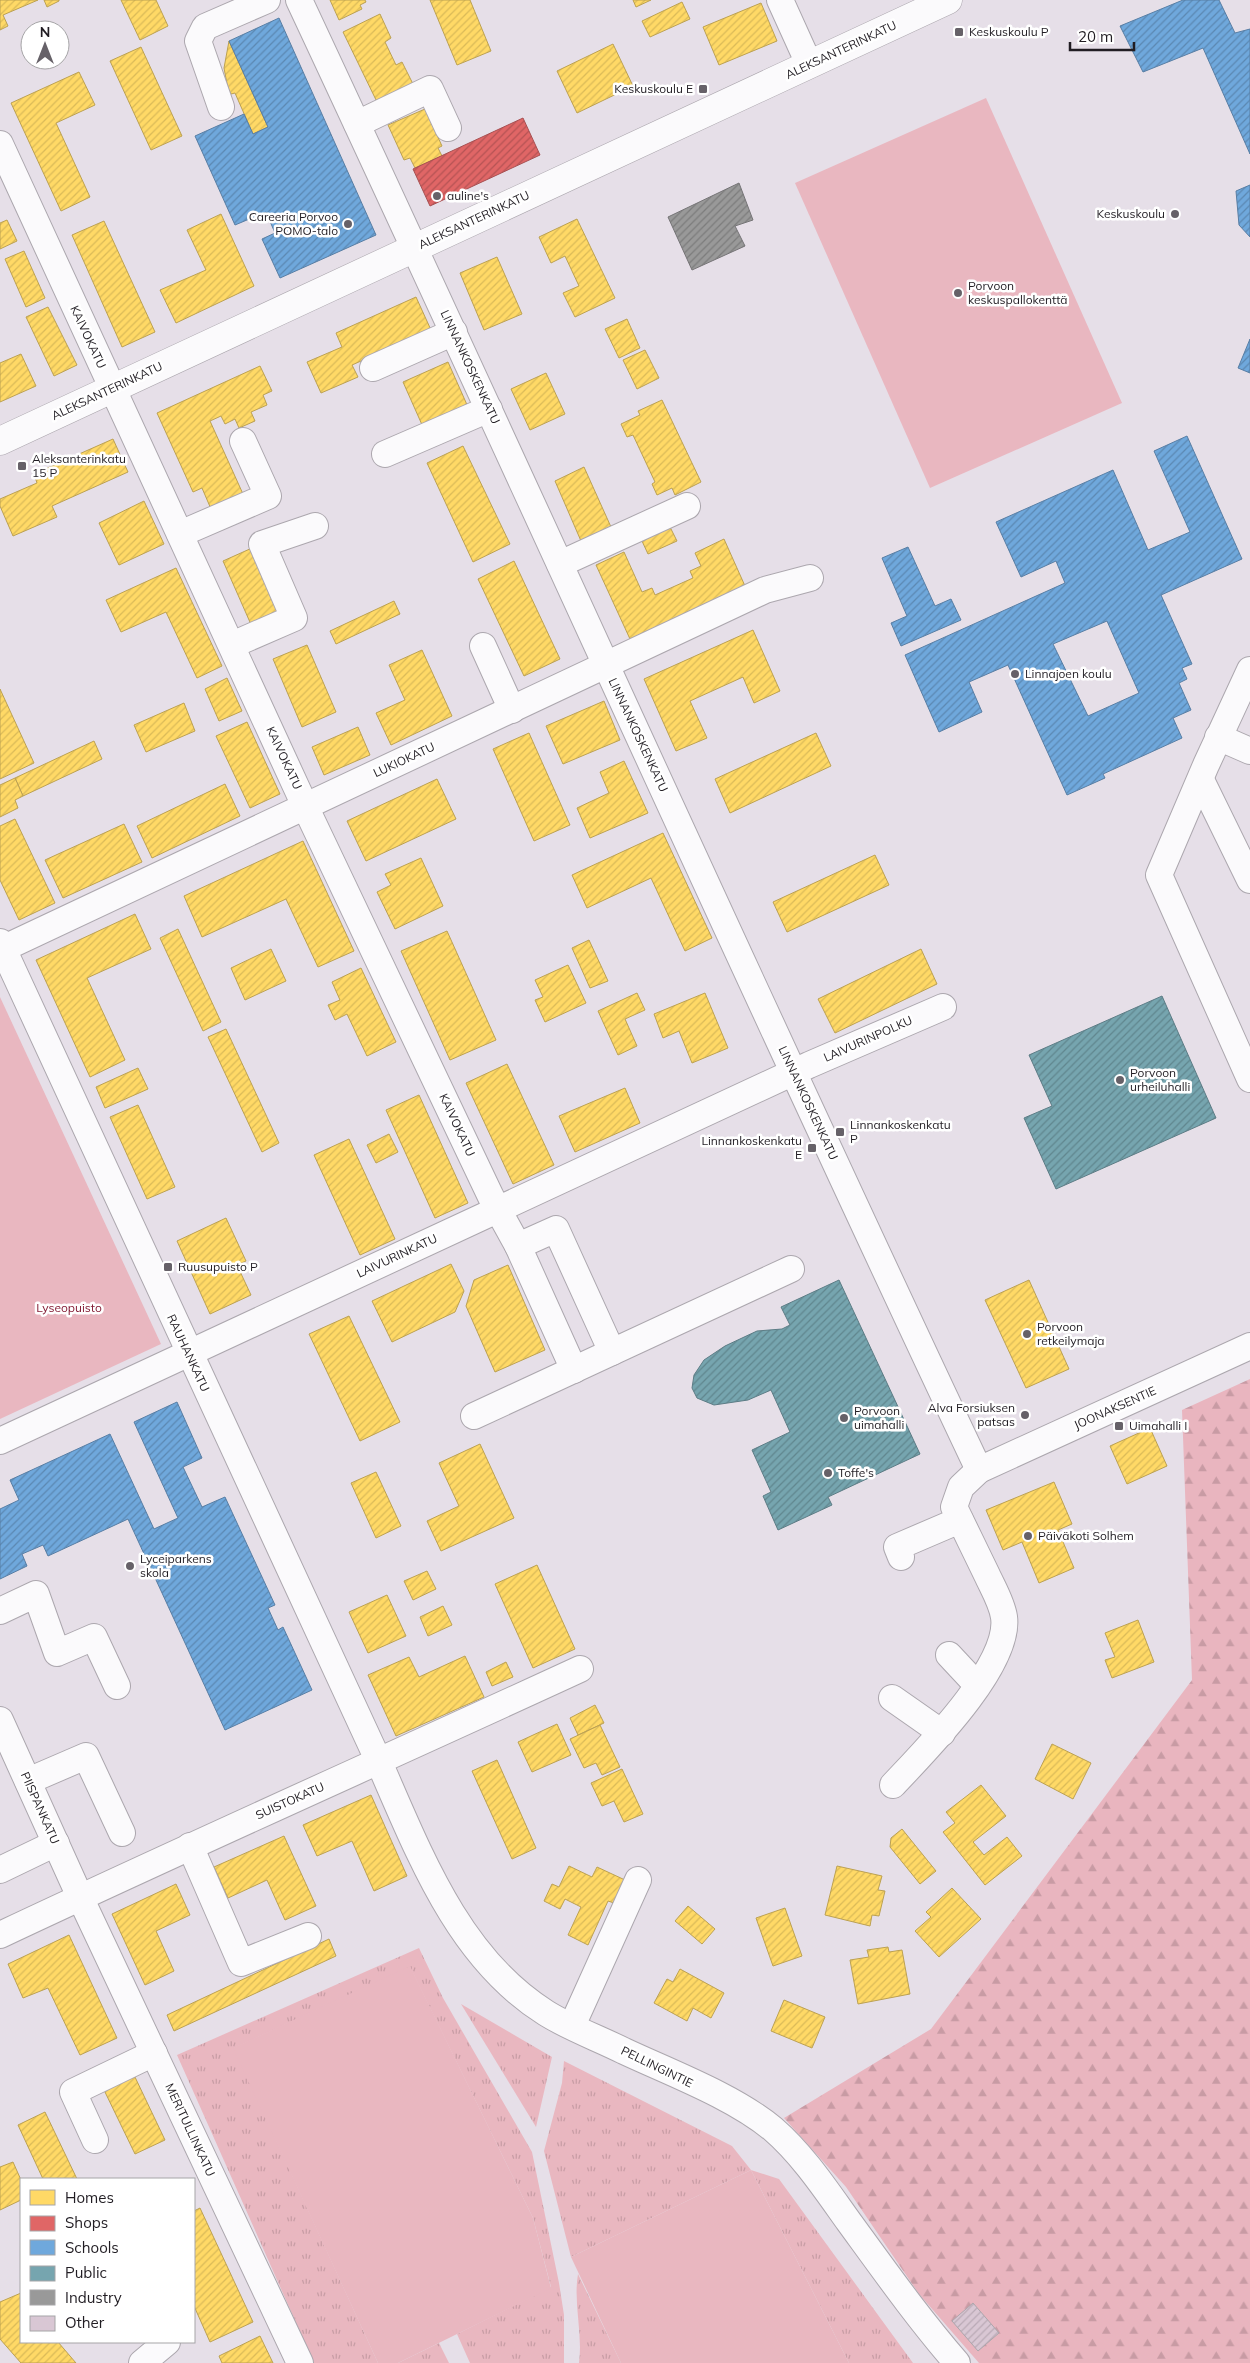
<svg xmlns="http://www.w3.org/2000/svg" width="1250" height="2363" font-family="Mulish,sans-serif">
<defs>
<pattern id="grass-tufts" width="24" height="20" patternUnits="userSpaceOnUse" patternTransform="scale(1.25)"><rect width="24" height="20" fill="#e9b7c0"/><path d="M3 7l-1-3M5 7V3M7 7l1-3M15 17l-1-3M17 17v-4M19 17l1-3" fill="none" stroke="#c89da5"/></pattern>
<pattern id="forest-firs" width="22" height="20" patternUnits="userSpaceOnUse" patternTransform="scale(1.25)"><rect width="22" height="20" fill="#e9b5bf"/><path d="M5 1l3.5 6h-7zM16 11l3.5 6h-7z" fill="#c89ba4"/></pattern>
<pattern id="homes-hatch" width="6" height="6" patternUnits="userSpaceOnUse" patternTransform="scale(1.25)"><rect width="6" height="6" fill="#ffd966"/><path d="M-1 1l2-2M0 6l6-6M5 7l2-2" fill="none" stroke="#daba58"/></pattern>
<pattern id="shops-hatch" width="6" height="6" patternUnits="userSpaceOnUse" patternTransform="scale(1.25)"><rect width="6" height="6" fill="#e06666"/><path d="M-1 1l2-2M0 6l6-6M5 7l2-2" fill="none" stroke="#b55354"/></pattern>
<pattern id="schools-hatch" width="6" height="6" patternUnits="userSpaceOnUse" patternTransform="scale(1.25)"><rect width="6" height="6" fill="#6fa8dc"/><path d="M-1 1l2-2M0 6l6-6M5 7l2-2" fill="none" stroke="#5b88b2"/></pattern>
<pattern id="public-hatch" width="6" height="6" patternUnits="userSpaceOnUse" patternTransform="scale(1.25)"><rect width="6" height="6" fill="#76a5af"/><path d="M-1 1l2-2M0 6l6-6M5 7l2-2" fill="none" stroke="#60868e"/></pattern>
<pattern id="industry-hatch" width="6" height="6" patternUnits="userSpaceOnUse" patternTransform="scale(1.25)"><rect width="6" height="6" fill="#999"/><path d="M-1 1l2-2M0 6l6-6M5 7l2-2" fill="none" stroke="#7c7c7c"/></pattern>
<pattern id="building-hatch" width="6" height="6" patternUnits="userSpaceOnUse" patternTransform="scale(1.25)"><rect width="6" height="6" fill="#d9c7d4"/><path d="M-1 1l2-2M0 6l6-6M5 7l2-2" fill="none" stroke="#baaab6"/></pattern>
</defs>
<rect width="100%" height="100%" fill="#e6dfe8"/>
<g fill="url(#grass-tufts)">
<path d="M419 1948 443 1998 532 2152 559 2283 564 2315V2363H470L457 2334 551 2287 533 2218 410 1967 234 2048 378 2363H314L177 2055Z"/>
<path d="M461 2004 552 2057 536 2127Z"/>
<path d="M564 2061 732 2146 751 2170 779 2179 913 2363H849L751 2170 571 2257 544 2151 562 2083Z"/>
<path d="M578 2274 621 2363H579C583 2333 573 2303 578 2274Z"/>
<path d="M439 2343 449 2363H398Z"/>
</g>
<path fill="url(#forest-firs)" d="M1250 1379V2363H979L919 2294 846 2187 784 2118 931 2029 1192 1680 1182 1410Z"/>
<g fill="#e9b7c0">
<path d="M986 98 1122 403 930 488 795 183Z"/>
<path d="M0 997 161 1344 0 1419Z"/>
<path d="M410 1966 533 2218 551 2288 398 2363H378L233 2048Z"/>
<path d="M751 2170 849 2363H621L571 2257Z"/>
</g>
<g fill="url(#homes-hatch)" stroke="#bca152">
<path d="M0 0H38L3 15 8 26 0 30Z"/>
<path d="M44 0H59V1L47 7Z"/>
<path d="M121 0H156L168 26 140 40Z"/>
<path d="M330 0H365L366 2 360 5 362 9 339 20Z"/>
<path d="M430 0H470L491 51 457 65Z"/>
<path d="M633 0H651L636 7Z"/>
<path d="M682 2 690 19 650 37 642 21Z"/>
<path d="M761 3 777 41 719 65 703 27Z"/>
<path d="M380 14 391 38 385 42 396 65 402 62 414 86 378 104 343 32Z"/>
<path d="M229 41 268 127 253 134 235 93 231 94 228 89 224 68Z"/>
<path d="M613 44 633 86 577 113 557 71Z"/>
<path d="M141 47 182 136 151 150 110 61Z"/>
<path d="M79 72 95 105 56 123 90 197 61 211 11 103Z"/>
<path d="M425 109 442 146 438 148 442 156 415 168 410 158 404 160 388 125Z"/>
<path d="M221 214 254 286 176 323 160 290 206 270 187 230Z"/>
<path d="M577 219 615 298 575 317 563 293 579 286 565 256 551 263 539 237Z"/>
<path d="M7 220 17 241 0 249V223Z"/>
<path d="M104 221 155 332 122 347 72 235Z"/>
<path d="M24 251 45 298 26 307 5 259Z"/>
<path d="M497 257 522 314 484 330 460 273Z"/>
<path d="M416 297 431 330 352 365 358 377 321 393 307 362 342 347 336 333Z"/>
<path d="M48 307 77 365 54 376 26 317Z"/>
<path d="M627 319 640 348 619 358 605 329Z"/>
<path d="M645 350 659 378 637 389 623 360Z"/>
<path d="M21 354 36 386 0 402V363Z"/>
<path d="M448 362 468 407 423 427 403 382Z"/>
<path d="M260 366 272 391 263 395 267 405 251 412 255 421 239 428 235 419 225 424 221 416 210 421 243 494 211 509 202 488 193 492 157 413Z"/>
<path d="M546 373 565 414 530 430 511 389Z"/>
<path d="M662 400 701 482 675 495 672 488 657 495 652 484 655 482 633 435 627 437 621 424 640 415 638 411Z"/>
<path d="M113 439 128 472 52 506 57 517 13 536 0 506V499L37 483 34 474Z"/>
<path d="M463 446 510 544 473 562 427 463Z"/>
<path d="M584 467 611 527 581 541 555 481Z"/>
<path d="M144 501 164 544 119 565 99 523Z"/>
<path d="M670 527 677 541 648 554 642 541Z"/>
<path d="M724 539 745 586 630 639 596 565 624 552 642 592 652 588 655 595 693 578 690 571 701 566 695 553Z"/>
<path d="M252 548 282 617 253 629 223 561Z"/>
<path d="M514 561 560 659 524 676 478 579Z"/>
<path d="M176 568 222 666 197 678 166 612 121 632 106 600Z"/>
<path d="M394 601 400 614 336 644 330 631Z"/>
<path d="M753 630 780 691 754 703 743 677 690 701 707 738 676 751 644 679Z"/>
<path d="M307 645 336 712 302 727 273 659Z"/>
<path d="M422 650 452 716 391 745 376 713 405 700 389 665Z"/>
<path d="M227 678 242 711 219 721 205 689Z"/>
<path d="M0 689 34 763 0 779Z"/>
<path d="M604 701 620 740 563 764 546 726Z"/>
<path d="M184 703 195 731 146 752 134 725Z"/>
<path d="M247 722 280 794 250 808 216 736Z"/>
<path d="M358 727 370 755 324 775 312 747Z"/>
<path d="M529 733 570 825 534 841 493 749Z"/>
<path d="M816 733 831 766 730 813 715 779Z"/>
<path d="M94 741 102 759 23 796 15 778Z"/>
<path d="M624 761 648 813 590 838 577 808 609 793 600 772Z"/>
<path d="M15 778 23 796 15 800 18 808 0 817V785Z"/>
<path d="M437 779 456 819 366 861 347 821Z"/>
<path d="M225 784 240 816 152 858 137 826Z"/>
<path d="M15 819 55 903 19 920 0 880V826Z"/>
<path d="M124 824 142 862 63 898 45 860Z"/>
<path d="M663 833 712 938 685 951 651 878 587 908 572 875Z"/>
<path d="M303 841 354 951 318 967 286 899 202 937 184 896Z"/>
<path d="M875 855 889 885 787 932 773 902Z"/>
<path d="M421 858 443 906 395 929 377 892 391 885 385 874Z"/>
<path d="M135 914 151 949 87 978 125 1060 90 1077 36 960Z"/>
<path d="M178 929 221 1022 203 1031 160 938Z"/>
<path d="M447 931 496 1040 450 1060 401 951Z"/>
<path d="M589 940 608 981 590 988 572 948Z"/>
<path d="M271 949 286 981 245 1000 231 968Z"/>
<path d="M921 949 937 984 835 1033 818 999Z"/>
<path d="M568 965 586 1003 545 1022 535 1000 543 997 535 980Z"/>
<path d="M361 968 396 1042 367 1056 347 1014 335 1020 328 1005 340 1000 332 982Z"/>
<path d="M637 993 645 1010 625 1019 637 1046 618 1055 598 1011Z"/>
<path d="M705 993 728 1048 692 1063 679 1031 663 1038 654 1014Z"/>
<path d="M226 1029 279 1143 262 1152 208 1037Z"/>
<path d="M507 1064 554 1165 513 1184 466 1083Z"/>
<path d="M138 1068 148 1089 105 1108 96 1087Z"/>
<path d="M625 1088 640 1123 575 1152 559 1116Z"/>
<path d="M419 1095 468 1203 435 1218 386 1110Z"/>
<path d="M138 1105 175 1187 147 1199 110 1117Z"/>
<path d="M389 1134 398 1152 376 1163 367 1145Z"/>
<path d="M349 1139 395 1239 360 1255 314 1155Z"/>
<path d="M226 1218 246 1261 237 1265 251 1295 210 1314 177 1241Z"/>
<path d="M451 1264 464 1291 455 1312 392 1342 372 1301Z"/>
<path d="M508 1265 545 1350 495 1372 466 1306 474 1280Z"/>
<path d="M1029 1280 1069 1369 1026 1388 985 1300Z"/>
<path d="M349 1316 400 1422 360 1441 309 1334Z"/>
<path d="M1150 1428 1167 1466 1127 1484 1110 1446Z"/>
<path d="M480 1444 514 1518 441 1551 427 1521 459 1506 439 1463Z"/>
<path d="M376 1472 401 1526 376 1538 351 1483Z"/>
<path d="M1054 1482 1072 1524 1058 1530 1074 1568 1039 1583 1022 1542 1003 1550 986 1510Z"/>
<path d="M537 1565 575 1649 533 1668 495 1584Z"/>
<path d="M427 1571 436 1589 413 1600 404 1581Z"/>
<path d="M387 1595 406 1636 368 1653 349 1612Z"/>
<path d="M443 1606 452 1625 428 1636 420 1617Z"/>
<path d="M1138 1620 1154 1662 1112 1678 1105 1660 1115 1657 1105 1633Z"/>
<path d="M465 1656 484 1697 396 1736 368 1675 409 1657 419 1677Z"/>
<path d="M506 1662 513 1677 492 1686 486 1672Z"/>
<path d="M595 1705 604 1723 578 1735 570 1718Z"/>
<path d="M557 1724 571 1755 532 1772 518 1742Z"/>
<path d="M600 1725 620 1767 602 1775 596 1763 584 1768 570 1739Z"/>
<path d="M1052 1744 1091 1763 1073 1799 1035 1779Z"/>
<path d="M497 1760 536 1848 512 1859 472 1771Z"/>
<path d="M622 1769 643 1814 624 1822 614 1801 602 1806 591 1783Z"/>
<path d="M981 1785 1006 1816 973 1842 984 1855 1007 1837 1022 1856 985 1885 943 1832 955 1823 946 1812Z"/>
<path d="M371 1795 407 1876 374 1891 352 1841 317 1856 303 1825Z"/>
<path d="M902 1829 936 1871 920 1884 890 1847 891 1838Z"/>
<path d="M284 1836 316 1906 285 1920 267 1880 228 1898 214 1867Z"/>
<path d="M569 1866 592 1877 597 1867 625 1880 614 1903 608 1901 588 1945 568 1935 581 1907 565 1899 560 1909 544 1901 552 1884 559 1887Z"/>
<path d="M837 1866 882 1876 878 1890 885 1891 879 1916 872 1915 870 1926 825 1915Z"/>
<path d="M176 1884 190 1915 156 1931 174 1971 145 1985 112 1914Z"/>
<path d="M952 1888 981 1919 939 1957 915 1931 931 1917 926 1912Z"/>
<path d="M688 1906 715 1929 702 1944 675 1921Z"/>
<path d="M785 1908 802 1956 773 1966 756 1918Z"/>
<path d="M69 1935 117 2038 80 2055 48 1988 23 1998 8 1964Z"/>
<path d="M329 1939 336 1956 174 2031 167 2015Z"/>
<path d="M888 1947 889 1952 902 1950 910 1994 858 2004 850 1960 869 1957 867 1950Z"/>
<path d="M680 1969 724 1993 711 2018 693 2008 687 2021 654 2003 667 1979 673 1982Z"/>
<path d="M784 2000 825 2017 812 2048 771 2031Z"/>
<path d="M134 2075 165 2140 135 2154 104 2090Z"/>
<path d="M45 2112 77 2179H43L18 2125Z"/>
<path d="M13 2162 21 2180V2200L0 2210V2167Z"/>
<path d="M200 2208 253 2322 210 2342 194 2306V2211Z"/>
<path d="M21 2293V2342H58L76 2363H21L0 2339V2302Z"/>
<path d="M260 2336 273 2363H222L219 2356Z"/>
</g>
<path fill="url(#shops-hatch)" stroke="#a75052" d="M523 118 540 155 430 206 413 169Z"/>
<g fill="url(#schools-hatch)" stroke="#587ea4" fill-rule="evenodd">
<path d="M1183 0H1219L1235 33 1250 29V154L1203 48 1143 72 1120 26Z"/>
<path d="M279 18 376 235 280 278 262 239 275 233 266 212 235 225 195 136 244 114 253 134 268 127 229 41Z"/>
<path d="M1250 185V237L1239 225 1236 191Z"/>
<path d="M1250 339V373L1238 368Z"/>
<path d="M1187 436 1242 559 1161 595 1192 664 1182 668 1187 679 1179 683 1191 710 1173 718 1182 738 1103 774 1105 778 1067 795 1008 665 969 682 982 712 939 732 905 655 1065 583 1056 561 1021 577 996 522 1113 470 1148 550 1190 532 1154 451ZM1107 621 1139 693 1088 716 1053 644Z"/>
<path d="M908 547 935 606 951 599 961 620 901 646 891 623 907 616 882 558Z"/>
<path d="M177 1402 202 1458 183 1467 202 1507 225 1497 275 1605 268 1608 278 1630 283 1627 312 1690 225 1730 128 1519 48 1556 43 1545 22 1554 27 1566 0 1579V1509L19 1500 10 1480 110 1434 154 1529 178 1518 134 1422Z"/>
</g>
<g fill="url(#public-hatch)" stroke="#5c7c85">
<path d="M1162 996 1216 1118 1056 1189 1024 1118 1052 1106 1029 1055Z"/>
<path d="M839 1280 920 1454 828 1497 832 1505 778 1530 763 1496 771 1492 752 1450 790 1432 771 1390 748 1400 714 1405 697 1398 692 1388 694 1375 704 1360 725 1346 757 1331 782 1329 790 1325 781 1307Z"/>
</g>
<path fill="url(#industry-hatch)" stroke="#757476" d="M739 183 753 220 735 226 745 246 692 270 668 217Z"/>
<path fill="url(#building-hatch)" stroke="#aca6ac" d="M973 2303 999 2333 978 2351 952 2321Z"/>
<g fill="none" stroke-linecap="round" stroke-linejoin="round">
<g stroke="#aca7ae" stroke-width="28">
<g id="minor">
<path d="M299 0C528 489 748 982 979 1470"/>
<path d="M780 0 809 64"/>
<path d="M221 107 198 41 205 27 267 0"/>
<path d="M357 124 430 89 448 128"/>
<path d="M0 144 305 806 491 1197 518 1246 574 1370"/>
<path d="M373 368 454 332"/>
<path d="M385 454 489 409"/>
<path d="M180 534 268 496 243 441"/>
<path d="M560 564 687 506"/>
<path d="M232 645 294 618 262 544 315 526"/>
<path d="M483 646 512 710"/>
<path d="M1250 670 1206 765 1159 875 1250 1079"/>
<path d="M1218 737 1250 751"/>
<path d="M1201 780 1250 880"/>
<path d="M0 942 379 1762C419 1853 458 1958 546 2013 570 2028 598 2038 624 2051 671 2073 733 2096 773 2129 803 2155 826 2190 849 2222 884 2270 918 2318 957 2363"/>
<path d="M0 950 765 590 810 578"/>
<path d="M612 1352 791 1269"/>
<path d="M474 1416 612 1352 556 1229 518 1246"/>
<path d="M0 1441 809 1065 943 1007"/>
<path d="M901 1557 897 1547 960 1520"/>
<path d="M0 1611 36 1594 57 1653 94 1637 117 1686"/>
<path d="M949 1655 977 1685"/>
<path d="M892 1698 942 1733"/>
<path d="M0 1720 80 1897 300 2363"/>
<path d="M28 1781 86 1756 122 1833"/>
<path d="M893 1785C924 1752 1011 1665 1004 1617 1002 1603 993 1588 987 1575 976 1552 965 1530 954 1507L961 1487 979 1470 1250 1346"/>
<path d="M190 1846 241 1963 308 1936"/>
<path d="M0 1870 56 1843"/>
<path d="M0 1935C193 1844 387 1758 580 1669"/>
<path d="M572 2026 638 1880"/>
<path d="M95 2140 73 2092 154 2053"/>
<path d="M142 2363 167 2342"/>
</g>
</g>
<g stroke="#aca7ae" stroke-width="29">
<path id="major" d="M0 441 948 0"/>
</g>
<use href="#minor" stroke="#fbfafc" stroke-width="26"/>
<use href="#major" stroke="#fbfafc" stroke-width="28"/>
</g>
<g fill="#666168" stroke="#fff" stroke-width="2">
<rect x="954" y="27" width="10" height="10" rx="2.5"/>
<rect x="698" y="84" width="10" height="10" rx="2.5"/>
<circle cx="437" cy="196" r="5"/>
<circle cx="1175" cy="214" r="5"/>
<circle cx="348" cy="224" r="5"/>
<circle cx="958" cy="293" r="5"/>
<rect x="17" y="461" width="10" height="10" rx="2.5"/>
<circle cx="1015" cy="674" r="5"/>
<circle cx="1120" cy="1080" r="5"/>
<rect x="835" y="1127" width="10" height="10" rx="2.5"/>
<rect x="807" y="1143" width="10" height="10" rx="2.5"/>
<rect x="163" y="1262" width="10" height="10" rx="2.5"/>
<circle cx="1027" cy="1334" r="5"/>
<circle cx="1025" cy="1415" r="5"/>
<circle cx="844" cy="1418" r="5"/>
<rect x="1114" y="1421" width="10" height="10" rx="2.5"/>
<circle cx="828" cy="1473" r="5"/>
<circle cx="1028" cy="1536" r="5"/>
<circle cx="130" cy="1566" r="5"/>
</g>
<g text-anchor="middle" stroke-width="5" stroke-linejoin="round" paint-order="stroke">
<g font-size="12" fill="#211d23" stroke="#fff" text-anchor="start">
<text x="969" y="36">Keskuskoulu P</text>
<text x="693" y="93" text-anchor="end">Keskuskoulu E</text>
<text x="447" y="200">auline's</text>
<text x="1165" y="218" text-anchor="end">Keskuskoulu</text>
<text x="338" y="221" text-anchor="end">Careeria Porvoo<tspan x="338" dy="14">POMO-talo</tspan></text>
<text x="968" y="290">Porvoon<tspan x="968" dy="14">keskuspallokenttä</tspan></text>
<text x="32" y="463">Aleksanterinkatu<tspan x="32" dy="14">15 P</tspan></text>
<text x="1025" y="678">Linnajoen koulu</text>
<text x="1130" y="1077">Porvoon<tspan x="1130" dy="14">urheiluhalli</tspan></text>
<text x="850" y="1129">Linnankoskenkatu<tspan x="850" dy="14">P</tspan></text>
<text x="802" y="1145" text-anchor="end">Linnankoskenkatu<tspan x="802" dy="14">E</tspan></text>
<text x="178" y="1271">Ruusupuisto P</text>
<text x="1037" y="1331">Porvoon<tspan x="1037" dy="14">retkeilymaja</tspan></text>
<text x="1015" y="1412" text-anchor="end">Alva Forsiuksen<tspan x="1015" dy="14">patsas</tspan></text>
<text x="854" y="1415">Porvoon<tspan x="854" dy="14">uimahalli</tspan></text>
<text x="1129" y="1430">Uimahalli I</text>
<text x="838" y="1477">Toffe's</text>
<text x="1038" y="1540">Päiväkoti Solhem</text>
<text x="140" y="1563">Lyceiparkens<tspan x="140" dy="14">skola</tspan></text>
</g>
<g font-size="12" fill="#211d23" stroke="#fff">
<text transform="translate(841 50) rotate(-25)" y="4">ALEKSANTERINKATU</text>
<text transform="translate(474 220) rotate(-25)" y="4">ALEKSANTERINKATU</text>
<text transform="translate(88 337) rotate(65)" y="4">KAIVOKATU</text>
<text transform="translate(470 367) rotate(65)" y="4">LINNANKOSKENKATU</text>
<text transform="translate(107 391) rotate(-25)" y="4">ALEKSANTERINKATU</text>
<text transform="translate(638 735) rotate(65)" y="4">LINNANKOSKENKATU</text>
<text transform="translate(284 758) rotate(65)" y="4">KAIVOKATU</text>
<text transform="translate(404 760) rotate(-25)" y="4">LUKIOKATU</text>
<text transform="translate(868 1039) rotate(-24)" y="4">LAIVURINPOLKU</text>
<text transform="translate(808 1103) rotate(65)" y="4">LINNANKOSKENKATU</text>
<text transform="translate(457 1125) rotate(65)" y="4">KAIVOKATU</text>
<text transform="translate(397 1256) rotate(-25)" y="4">LAIVURINKATU</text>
<text transform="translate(188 1353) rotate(65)" y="4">RAUHANKATU</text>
<text transform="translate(1115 1408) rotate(-24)" y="4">JOONAKSENTIE</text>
<text transform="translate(290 1801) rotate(-24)" y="4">SUISTOKATU</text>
<text transform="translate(40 1808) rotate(66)" y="4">PIISPANKATU</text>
<text transform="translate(657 2067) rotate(26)" y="4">PELLINGINTIE</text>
<text transform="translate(190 2130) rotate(65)" y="4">MERITULLINKATU</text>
</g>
<g font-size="12" fill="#831c35" stroke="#fff">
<text x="69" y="1312">Lyseopuisto</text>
</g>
</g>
<rect x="20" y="2178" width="175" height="165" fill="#ffffff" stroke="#a6a5a7"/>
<rect x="30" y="2190" width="25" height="15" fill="#ffd966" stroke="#a6a5a7"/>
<text x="65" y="2203" font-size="15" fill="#211d23">Homes</text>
<rect x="30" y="2216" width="25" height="15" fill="#e06666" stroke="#a6a5a7"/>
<text x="65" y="2228" font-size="15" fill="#211d23">Shops</text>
<rect x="30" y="2240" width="25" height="15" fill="#6fa8dc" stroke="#a6a5a7"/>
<text x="65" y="2253" font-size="15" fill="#211d23">Schools</text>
<rect x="30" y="2266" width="25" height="15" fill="#76a5af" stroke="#a6a5a7"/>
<text x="65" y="2278" font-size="15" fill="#211d23">Public</text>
<rect x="30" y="2290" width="25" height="15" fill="#999999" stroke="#a6a5a7"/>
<text x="65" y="2303" font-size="15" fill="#211d23">Industry</text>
<rect x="30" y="2316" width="25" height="15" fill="#d9c7d4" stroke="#a6a5a7"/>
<text x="65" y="2328" font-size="15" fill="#211d23">Other</text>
<g transform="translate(45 45)"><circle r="24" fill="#ffffff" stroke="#a6a5a7"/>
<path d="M0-4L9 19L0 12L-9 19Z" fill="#666168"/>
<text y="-8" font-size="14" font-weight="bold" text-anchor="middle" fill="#211d23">N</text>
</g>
<path d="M1070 42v8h64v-8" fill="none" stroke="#211d23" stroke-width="2.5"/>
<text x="1078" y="42" font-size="15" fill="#211d23" stroke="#ffffff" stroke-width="4" paint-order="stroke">20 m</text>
</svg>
